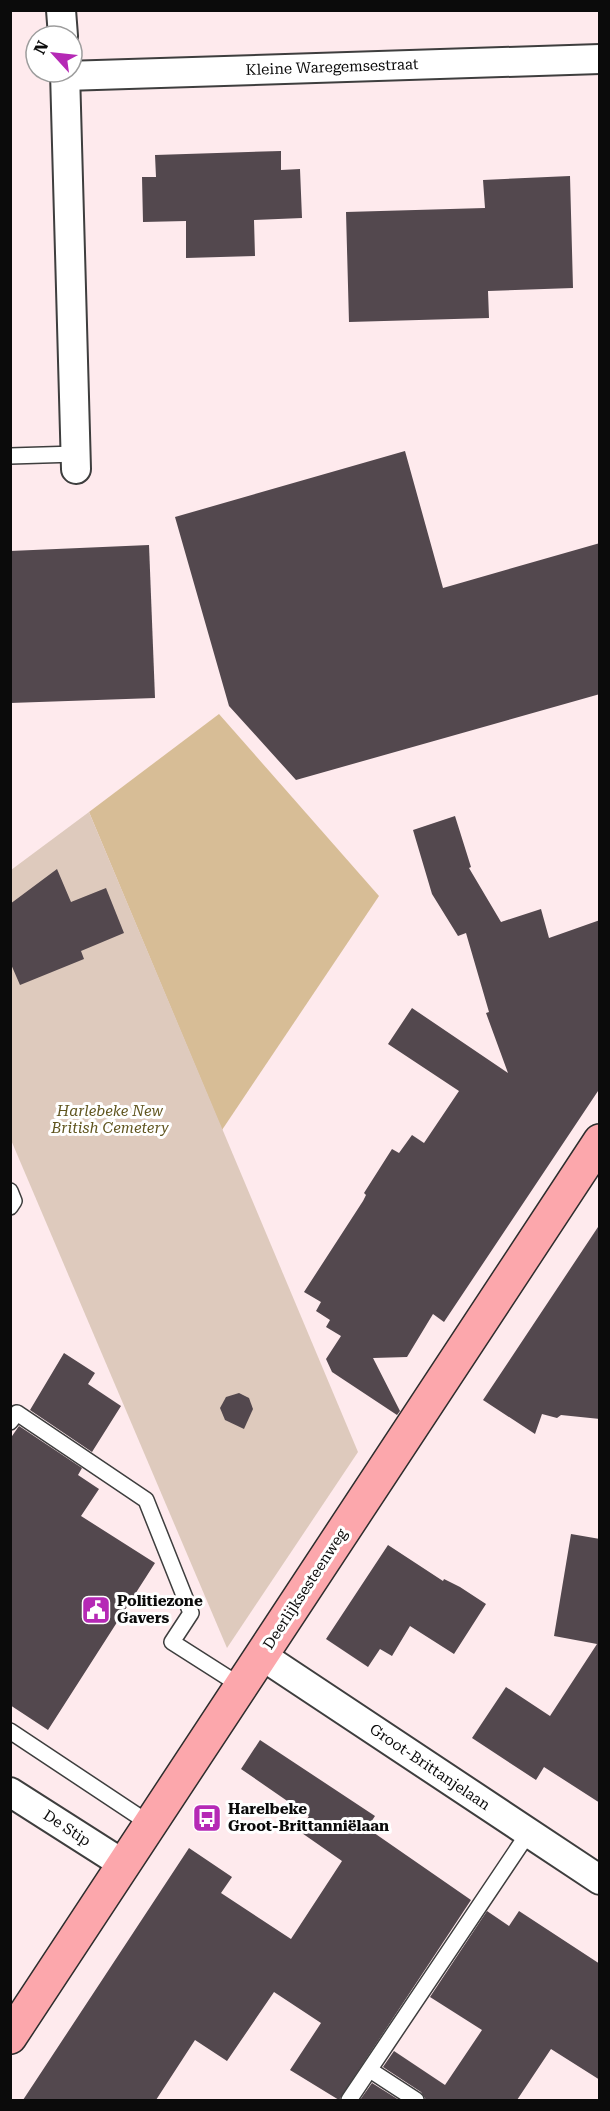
<svg xmlns="http://www.w3.org/2000/svg" width="610" height="2111" font-family="'Roboto Serif',serif">
<rect width="100%" height="100%" fill="#feeaed"/>
<path fill="#d7bd96" d="M219 714 379 896 222 1130 89 812Z"/>
<path fill="#decabd" d="M89 812 358 1452 227 1648 11 1140V870Z"/>
<g fill="#53484e">
<path d="M281 151V170L300 169 302 218 254 220 255 256 186 258V221L143 222 142 177H156L155 155Z"/>
<path d="M570 176 573 288 488 291 489 318 349 322 346 212 485 208 483 180Z"/>
<path d="M405 451 443 588 600 543V694L296 780 229 706 175 517Z"/>
<path d="M149 545 155 698 10 703V551Z"/>
<path d="M455 816 471 867 469 868 501 922 541 909 549 938 600 920V1088L444 1322 433 1314 407 1357 373 1358 400 1411 397 1415 332 1372 326 1359 341 1336 326 1327 330 1320 316 1311 321 1302 304 1292 363 1201 366 1195 364 1193 392 1149 399 1153 412 1135 424 1143 459 1091 388 1044 412 1008 508 1073 486 1013 489 1012 466 933 458 936 432 894 413 830Z"/>
<path d="M57 869 71 902 106 888 124 933 81 951 84 959 20 985 10 962V904Z"/>
<path d="M600 1224V1419L561 1415 557 1418 542 1414 535 1434 483 1400Z"/>
<path d="M64 1353 95 1373 88 1384 121 1406 92 1452 30 1410Z"/>
<path d="M239 1393 249 1398 253 1409 244 1429 225 1420 220 1408 226 1397Z"/>
<path d="M19 1426 82 1468 78 1475 99 1489 81 1516 155 1563 48 1730 10 1705V1439Z"/>
<path d="M571 1534 600 1539V1803L544 1767 536 1780 472 1738 506 1687 550 1716 597 1644 554 1636Z"/>
<path d="M388 1545 443 1581 444 1579 460 1587 486 1604 454 1654 410 1626 392 1656 380 1649 368 1667 326 1639Z"/>
<path d="M260 1740 375 1816 367 1828 471 1900 339 2100 290 2070 321 2023 274 1992 227 2061 195 2040 156 2100H23L189 1848 232 1877 221 1893 291 1939 342 1861 299 1831 309 1816 241 1769Z"/>
<path d="M487 1911 509 1926 519 1911 600 1964V2080L551 2049 517 2100H426L421 2092 383 2067 394 2051 445 2085 482 2030 430 1997Z"/>
<path d="M372 2083 399 2100H360Z"/>
</g>
<g fill="none" stroke-linecap="round" stroke-linejoin="round">
<g stroke="#3e3e3e" stroke-width="18">
<g id="service">
<path d="M10 456 76 454"/>
<path d="M10 1191 14 1201 10 1207"/>
<path d="M10 1422 17 1413 146 1500 191 1613 172 1642 241 1686"/>
<path d="M10 1731 150 1824"/>
<path d="M370 2070 416 2100"/>
<path d="M349 2100 529 1832"/>
</g>
</g>
<g stroke="#3e3e3e" stroke-width="32">
<g id="minor">
<path d="M61 10 63 36"/>
<path d="M65 72 76 469"/>
<path d="M65 76 600 59"/>
<path d="M261 1655 600 1880"/>
<path d="M10 1792 123 1864"/>
</g>
</g>
<g stroke="#2d2d2d" stroke-width="36">
<path id="secondary" d="M10 2037 600 1141"/>
</g>
<use href="#service" stroke="#fff" stroke-width="15"/>
<use href="#minor" stroke="#fff" stroke-width="28"/>
<use href="#secondary" stroke="#fca7ac" stroke-width="33"/>
</g>
<defs>
<g id="civic-square" transform="scale(1.5)"><rect x="-9" y="-9" width="18" height="18" rx="4" fill="#b529b5" stroke="#fff"/><path d="M-.6-6.5H3V-4.5H.6V-3L4-1V1h2V6H-6V1h2V-1L-.6-3ZM-1.2 2.5V6h2.4V2.5Z" fill="#fff"/></g>
<g id="bus-square" transform="scale(1.5)"><rect x="-9" y="-9" width="18" height="18" rx="4" fill="#b529b5" stroke="#fff"/><path d="M-5-6H5V4H4V6H2V4H-2V6H-4V4H-5ZM-3.5-4V0h7V-4ZM-3.5 1.2v1.5H-2V1.2ZM2 1.2v1.5H3.5V1.2Z" fill="#fff"/></g>
</defs>
<g fill-rule="evenodd">
<use href="#civic-square" x="96" y="1610"/>
<use href="#bus-square" x="207" y="1818"/>
</g>
<g text-anchor="middle" stroke-width="6" stroke-linejoin="round" paint-order="stroke">
<g font-size="15" fill="#0b0b0b" stroke="#fff">
<text transform="translate(332 67) rotate(-2)" y="5">Kleine Waregemsestraat</text>
<text transform="translate(305 1589) rotate(-57)" y="5">Deerlijksesteenweg</text>
<text transform="translate(430 1767) rotate(34)" y="5">Groot-Brittanjelaan</text>
<text transform="translate(67 1828) rotate(33)" y="5">De Stip</text>
</g>
<g font-size="15" font-style="italic" fill="#60551f" stroke="#fff">
<text x="110" y="1116">Harlebeke New<tspan x="110" dy="17">British Cemetery</tspan></text>
</g>
<g font-size="15" font-weight="bold" fill="#0b0b0b" stroke="#fff" text-anchor="start">
<text x="117" y="1606">Politiezone<tspan x="117" dy="17">Gavers</tspan></text>
<text x="228" y="1814">Harelbeke<tspan x="228" dy="17">Groot-Brittanniëlaan</tspan></text>
</g>
</g>
<rect width="610" height="2111" fill="none" stroke="#0b0b0b" stroke-width="24"/>
<g transform="translate(54 54) rotate(297)"><circle r="28" fill="#ffffff" stroke="#9d9d9d" stroke-width="1.5"/>
<path d="M0-4.5L10 22L0 15L-10 22Z" fill="#b529b5"/>
<text y="-9" font-size="16" font-weight="bold" text-anchor="middle" fill="#0b0b0b">N</text>
</g>
</svg>
